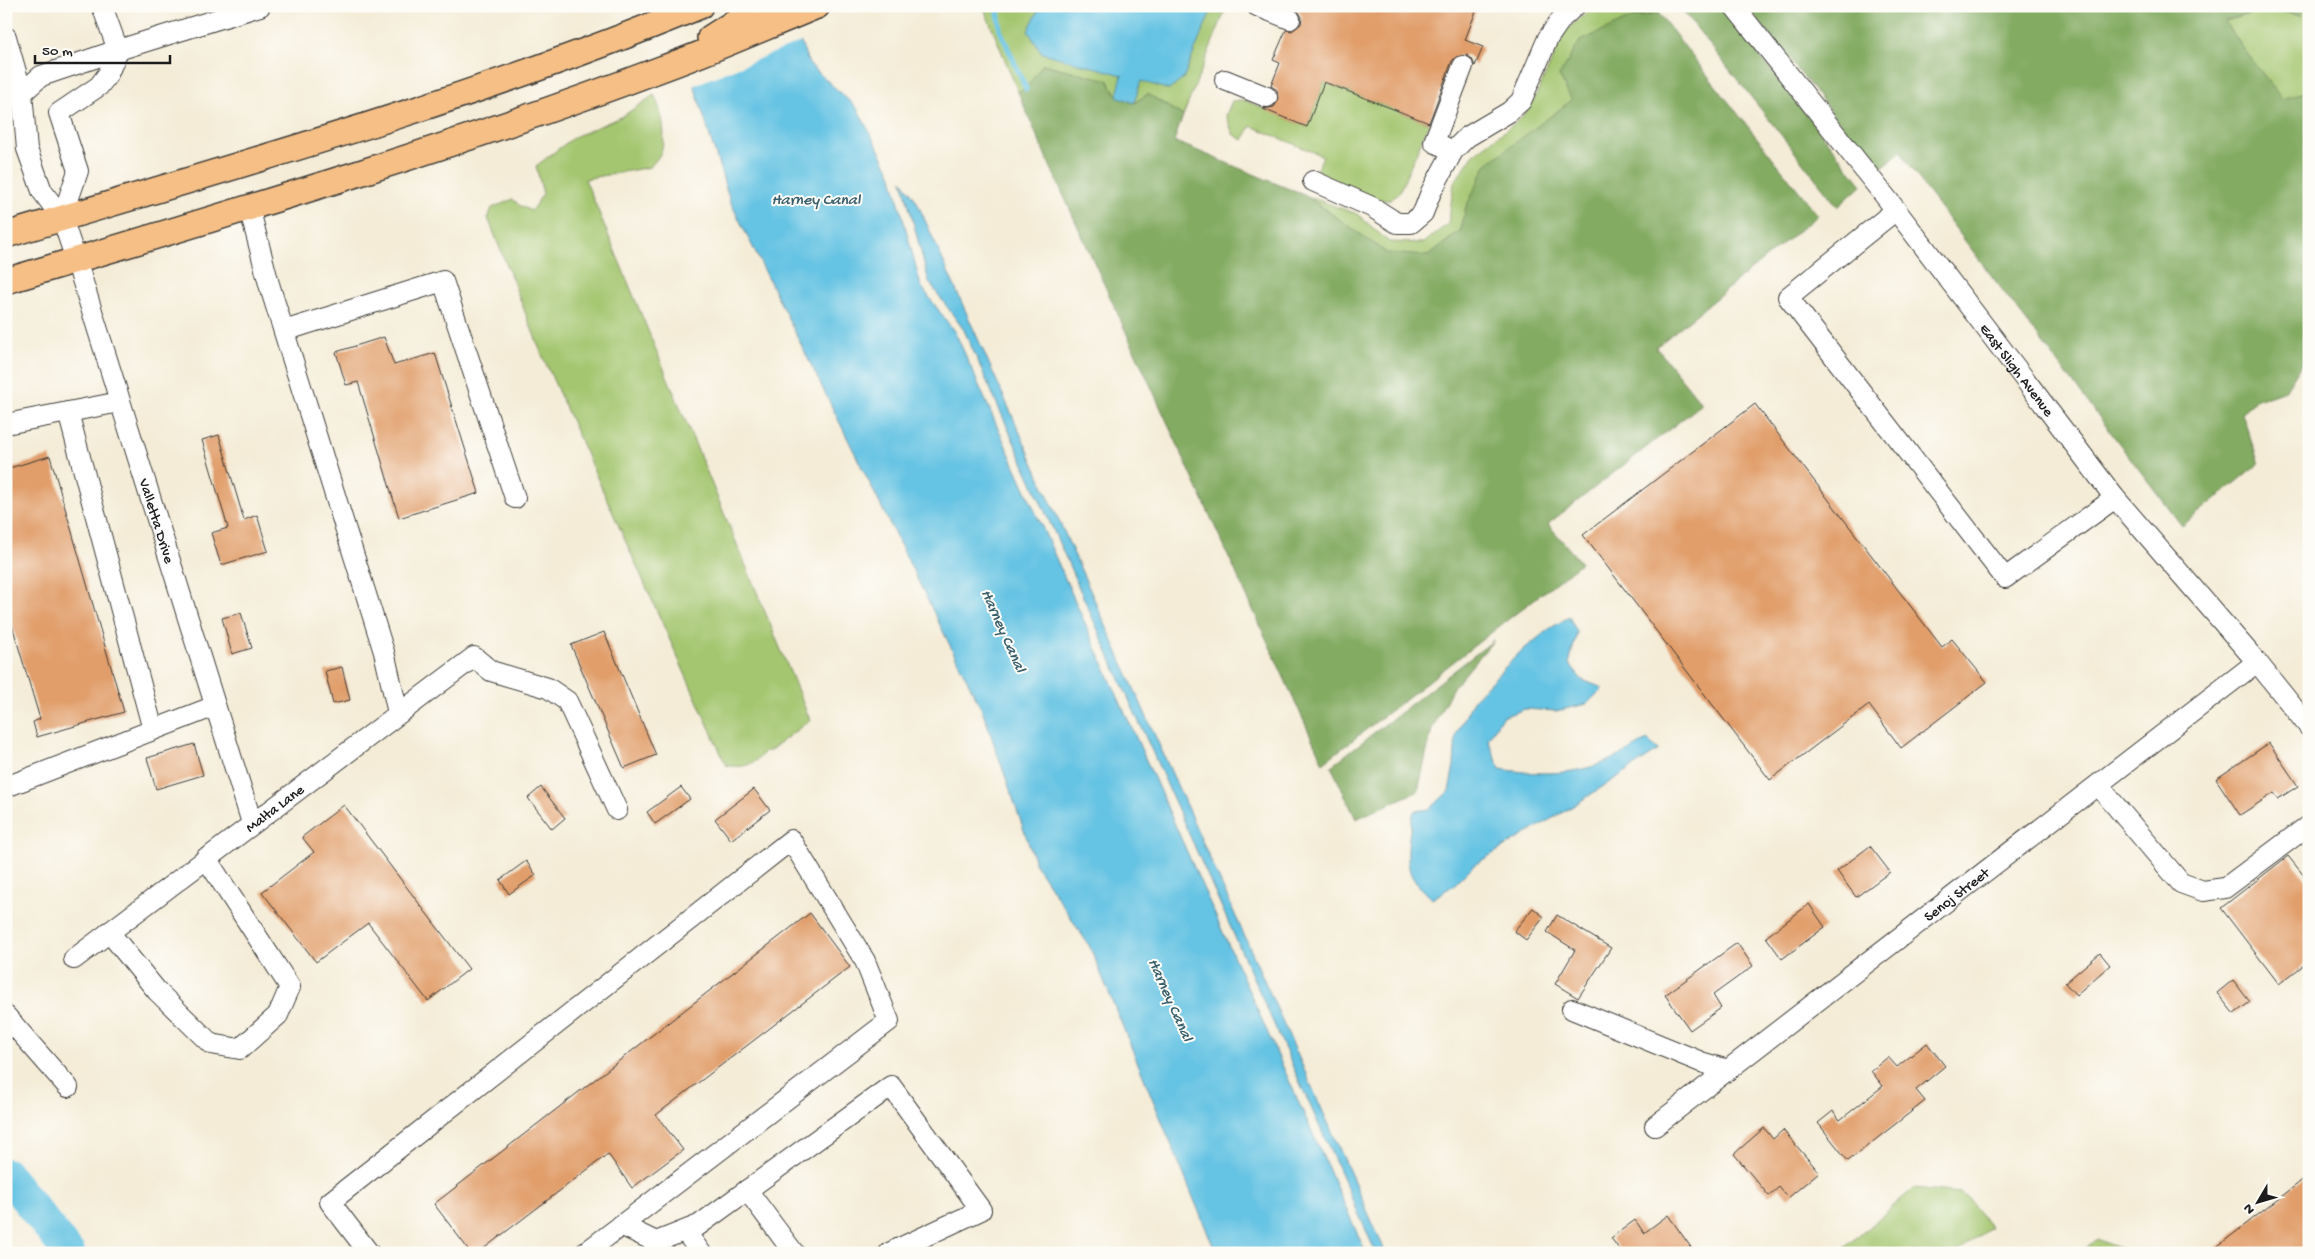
<svg xmlns="http://www.w3.org/2000/svg" width="2315" height="1259" font-family="'Gochi Hand',sans-serif">
<rect width="100%" height="100%" fill="#fdfcf7"/>
<filter id="ink" filterUnits="userSpaceOnUse"><feTurbulence type="fractalNoise" baseFrequency=".02" numOctaves="2"/><feDisplacementMap in="SourceGraphic" scale="10" xChannelSelector="R" yChannelSelector="G"/><feConvolveMatrix kernelMatrix="1 2 1 2 8 2 1 2 1" color-interpolation-filters="sRGB"/></filter>
<filter id="wash" filterUnits="userSpaceOnUse"><feTurbulence type="fractalNoise" baseFrequency=".0096" numOctaves="4" result="noise"/><feDisplacementMap in="SourceGraphic" scale="20" xChannelSelector="R" yChannelSelector="G"/><feGaussianBlur stdDeviation="1.12" result="paint"/><feColorMatrix in="noise" values="0 0 0 0 0 0 0 0 0 0 0 0 0 0 0 0 0 1.4 0 .05"/><feComposite in="paint" operator="in"/></filter>
<g filter="url(#wash)">
<rect width="100%" height="100%" fill="#f4ecd7"/>
<g fill="#a4c66f" stroke="#607146">
<path d="M983 6H1227L1183 116 1148 94 1134 103 1117 96 1108 80 1026 89 1018 92Z"/>
<path d="M1595 6H1653L1659 14 1634 17 1572 100 1466 207 1461 230 1428 256 1387 254 1307 196 1357 214 1389 242 1423 243 1448 224 1454 183 1473 155 1519 120 1532 104 1566 30Z"/>
<path d="M2302 6H2309V91L2282 99 2242 47 2225 21 2269 8 2300 16Z"/>
<path d="M1324 82 1429 123 1399 193 1391 200H1379L1316 173 1323 156 1251 126 1243 140 1233 134 1226 115 1232 101 1244 100 1307 127Z"/>
<path d="M654 95C662 112 668 136 660 154 658 159 653 163 650 167L585 179 810 720 768 752 766 750C755 765 743 769 726 765L542 355 488 218 492 208 513 199 519 205 531 211 543 194 536 166 574 137 623 116Z"/>
<path d="M1914 1188 1960 1193 1969 1199 1991 1228 1955 1253H1839Z"/>
<path d="M2097 1239 2124 1250 2126 1253H2080Z"/>
</g>
<g fill="#83ab62" stroke="#50643f">
<path d="M1692 6H1720L1862 185 1838 207 1680 7Z"/>
<path d="M1747 6H2302L2301 16 2269 8 2225 21 2242 47 2282 99 2309 91V352L2285 391 2268 397 2256 398 2242 414 2259 464 2182 526 1924 187 1901 151 1878 171Z"/>
<path d="M1659 14 1818 215 1656 347 1702 404 1548 524 1581 563 1323 763 1046 157 1018 92 1026 88 1043 64 1108 80 1117 96 1134 103 1148 94 1183 116 1174 141 1306 196 1387 253 1428 256 1461 230 1466 207 1486 165 1572 100 1559 76 1580 41 1634 17Z"/>
<path d="M1494 640 1452 689 1432 729 1418 791 1356 819 1331 766Z"/>
</g>
<g fill="#65c3e3" stroke="#407080">
<path d="M648 6H787L809 64 857 108 891 173 921 286 956 334 1366 1253H1216L1090 947 1036 865 983 712 730 201 682 46Z"/>
<path d="M1048 6H1213L1183 79 1169 90 1141 81 1134 103 1117 96 1122 75 1042 53 1028 31 1038 11Z"/>
<path d="M902 180 916 200 1386 1253H1376L964 330 929 282Z"/>
<path d="M1569 617 1577 632 1569 664 1582 680 1603 688 1587 704 1556 711 1525 709 1502 717 1488 739 1500 769C1560 778 1596 773 1647 740L1659 750 1573 806 1474 865 1454 885 1432 899C1426 892 1417 886 1413 878 1403 863 1410 828 1414 811L1430 809 1449 791 1454 765 1456 735 1474 699 1518 654 1549 629Z"/>
</g>
<path fill="#f4ecd7" d="M789 6 803 41 692 86 680 47 651 31 645 8Z"/>
<g fill="none" stroke-linecap="round" stroke-linejoin="round">
<path stroke="#65c3e3" stroke-width="5.5" d="M1003 6 998 11 1000 30 1026 89"/>
<path stroke="#65c3e3" stroke-width="32" d="M6 1174 69 1253"/>
</g>
<g id="blocks">
<g fill="#e19e6a">
<path d="M1295 6H1478L1465 40 1483 47 1475 66 1472 59 1467 55 1456 57 1452 61 1429 123 1324 82 1307 127 1263 109 1274 107 1278 101 1277 90 1271 86 1280 63 1273 60 1286 30 1292 31 1301 24 1302 17Z"/>
<path d="M384 337 394 365 435 353 479 493 399 518 358 382 346 385 336 352Z"/>
<path d="M1755 404 1942 647 1952 639 1987 682 1901 748 1869 705 1770 780 1583 535Z"/>
<path d="M219 435 244 520 257 515 268 551 221 565 211 533 228 528 202 440Z"/>
<path d="M50 456 124 712 37 737 33 722 40 719 6 605V469Z"/>
<path d="M241 613 252 648 232 654 222 618Z"/>
<path d="M604 632 656 755 624 768 571 645Z"/>
<path d="M342 667 350 700 333 704 325 671Z"/>
<path d="M2269 743 2298 786 2278 799 2274 793 2240 815 2216 779Z"/>
<path d="M194 744 203 775 156 789 147 758Z"/>
<path d="M541 787 565 818 552 829 528 798Z"/>
<path d="M681 787 690 799 655 824 647 812Z"/>
<path d="M754 789 770 810 731 840 715 819Z"/>
<path d="M344 805 469 969 428 1001 368 923 316 962 262 892 314 852 302 837Z"/>
<path d="M1870 846 1890 872 1856 897 1837 871Z"/>
<path d="M2288 856 2309 882V961L2279 984 2221 908Z"/>
<path d="M526 861 536 875 509 894 500 880Z"/>
<path d="M1809 904 1825 927 1782 959 1766 937Z"/>
<path d="M1533 908 1544 917 1526 940 1514 931Z"/>
<path d="M810 913 850 967 656 1115 683 1150 632 1188 608 1154 478 1253H471L434 1204Z"/>
<path d="M1557 915 1611 948 1578 998 1555 984 1575 950 1547 932Z"/>
<path d="M1737 943 1753 966 1713 995 1721 1008 1690 1030 1665 995Z"/>
<path d="M2100 953 2110 965 2076 995 2065 983Z"/>
<path d="M2233 980 2250 1002 2234 1014 2217 993Z"/>
<path d="M1927 1043 1945 1066 1916 1090 1925 1101 1848 1161 1818 1123 1833 1111 1840 1120 1883 1086 1871 1071 1888 1057 1897 1067Z"/>
<path d="M1764 1128 1773 1139 1783 1130 1819 1172 1788 1198 1779 1187 1769 1196 1734 1154Z"/>
<path d="M2309 1175V1247L2301 1253H2209Z"/>
<path d="M1668 1215 1695 1253H1622L1611 1238 1635 1220 1644 1233Z"/>
</g>
</g>
</g>
<g filter="url(#ink)">
<use href="#blocks" fill-opacity="0" stroke="#3c3b38" stroke-width="1"/>
<g fill="none" stroke-linecap="round" stroke-linejoin="round">
<g stroke="#3c3b38" stroke-width="22">
<g id="minor">
<path d="M1257 6 1290 19"/>
<path id="s1" d="M1734 6 1896 210 2115 498 2257 662 2309 727"/>
<path id="s2" d="M6 37 22 93 27 149 42 191 62 218 76 260 252 823"/>
<path d="M1225 80 1267 97"/>
<path d="M6 94 22 93 41 76 118 50 260 6"/>
<path d="M1453 151 1434 142 1463 66"/>
<path d="M1313 181 1372 207 1397 223H1411L1423 213 1431 192 1453 151 1467 137 1509 112 1521 101 1548 38 1562 18 1575 6"/>
<path d="M249 207 269 284 384 652 398 713"/>
<path d="M1896 210 1788 297 2005 578 2115 498"/>
<path d="M62 218 78 171 59 113 99 86 108 74 118 50 102 6"/>
<path d="M284 331 443 281 515 498"/>
<path d="M68 412 153 730"/>
<path d="M6 424 120 402"/>
<path d="M2098 785 2181 883 2203 891 2225 888 2309 825"/>
<path d="M6 787 215 706"/>
<path d="M109 932 157 991 211 1044 240 1049 278 1015 290 987 206 858"/>
<path id="s3" d="M74 959 474 657 491 671 548 688 567 701 617 810"/>
<path d="M1572 1009 1701 1062 1728 1070"/>
<path d="M6 1016 68 1087"/>
<path id="s4" d="M1655 1126 2257 662"/>
<path d="M747 1190 794 1253"/>
<path d="M621 1225 656 1242 699 1225 891 1086 981 1210 889 1253"/>
<path d="M685 1231 701 1253"/>
<path d="M369 1253 330 1202 791 840 865 961 889 1021 585 1253"/>
</g>
</g>
<g stroke="#3c3b38" stroke-width="28">
<g id="major">
<path d="M710 38 749 13 764 6"/>
<path d="M6 235C239 165 475 99 700 6"/>
<path d="M6 281C226 215 447 150 661 69 714 50 765 27 817 6"/>
</g>
</g>
<use href="#minor" stroke="#fff" stroke-width="20"/>
<use href="#major" stroke="#f5bf86" stroke-width="25"/>
</g>
</g>
<g text-anchor="middle" stroke-width="4" stroke-linejoin="round" paint-order="stroke">
<g font-size="15" fill="#1c1c1c" stroke="#fdfcf7">
<text dy="5" stroke="none"><textPath href="#s1" startOffset="461">East Sligh Avenue</textPath></text>
<text dy="5" stroke="none"><textPath href="#s2" startOffset="510">Valletta Drive</textPath></text>
<text dy="5" stroke="none"><textPath href="#s3" startOffset="251">Malta Lane</textPath></text>
<text dy="5" stroke="none"><textPath href="#s4" startOffset="380">Senoj Street</textPath></text>
</g>
<g font-size="16" font-style="italic" fill="#395f6c" stroke="#fdfcf7">
<text x="816" y="204">Harney Canal</text>
<text transform="translate(1005 630) rotate(66)" y="6">Harney Canal</text>
<text transform="translate(1172 999) rotate(66)" y="6">Harney Canal</text>
</g>
</g>
<rect width="2315" height="1259" fill="none" stroke="#fdfcf7" stroke-width="25"/>
<g transform="translate(2258 1202) rotate(232)" stroke="#fdfcf7" stroke-width="4" paint-order="stroke">
<path d="M0-4L9 19L0 12L-9 19Z" fill="#1c1c1c"/>
<text y="-8" font-size="14" font-weight="bold" text-anchor="middle" fill="#1c1c1c">N</text>
</g>
<path d="M35 55v8h135v-8" fill="none" stroke="#1c1c1c" stroke-width="2.5"/>
<text x="42" y="55" font-size="15" fill="#1c1c1c" stroke="#fdfcf7" stroke-width="4" paint-order="stroke">50 m</text>
</svg>
